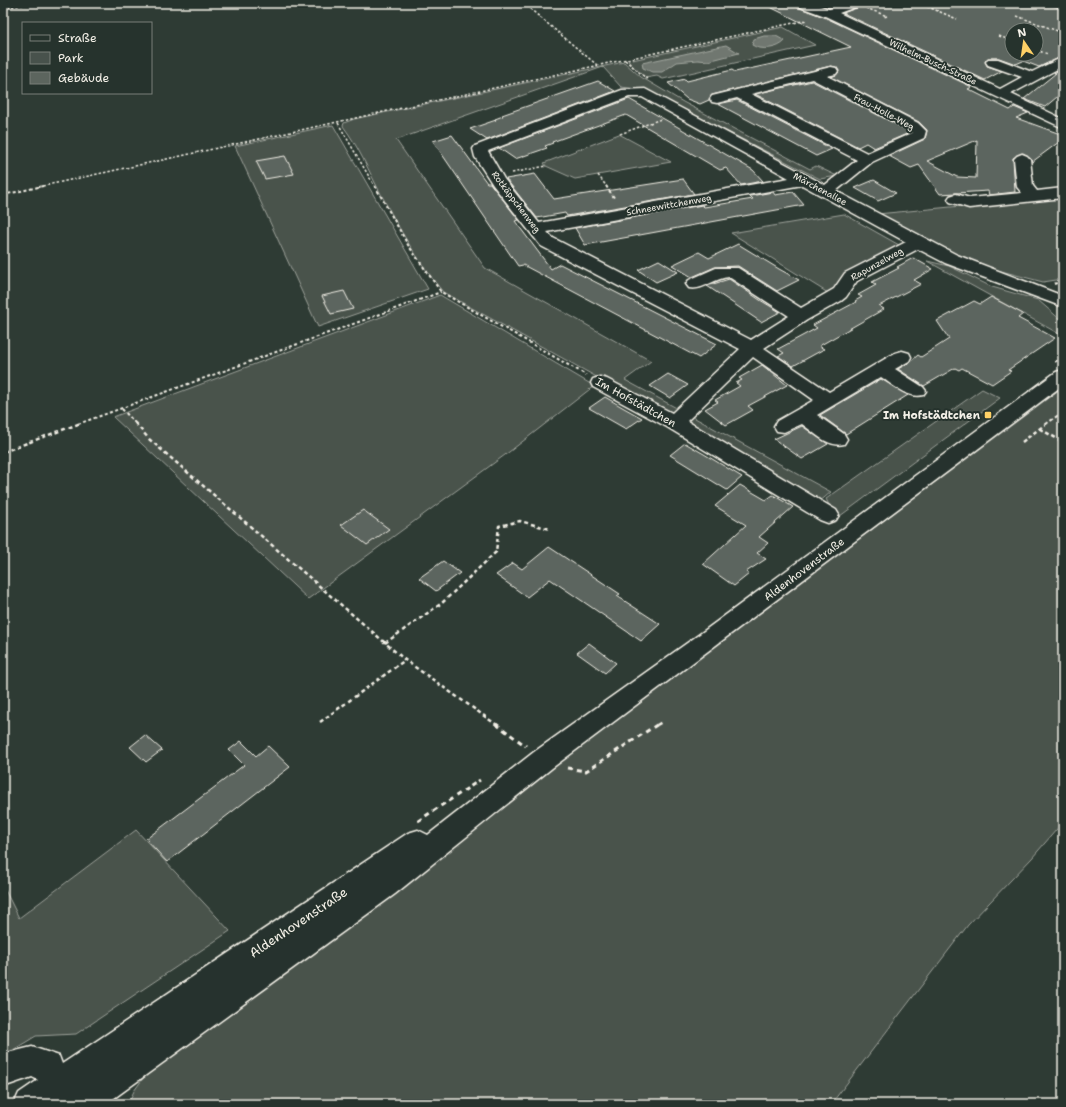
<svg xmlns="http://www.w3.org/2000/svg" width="1066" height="1107" font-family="'Shantell Sans',sans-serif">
<rect width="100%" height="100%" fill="#2e3b34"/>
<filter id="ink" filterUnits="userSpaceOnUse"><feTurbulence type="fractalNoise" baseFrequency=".025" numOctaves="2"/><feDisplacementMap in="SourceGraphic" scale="8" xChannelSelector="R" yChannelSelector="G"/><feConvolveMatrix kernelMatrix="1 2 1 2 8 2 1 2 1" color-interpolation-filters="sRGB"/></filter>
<g filter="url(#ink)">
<g fill="#48524c" stroke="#9ea29a">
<path d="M783 27 815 45 663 79 657 76 645 78 628 61Z"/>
<path d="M624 62 641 77 683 102 810 169 816 166 837 176 820 179 646 90 621 87 603 67 396 140 485 268 651 361 625 380 831 492 818 503 602 380 443 292C419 263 399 229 382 196 369 172 359 147 343 126L344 123 354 119Z"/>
<path d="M333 125 428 289 318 327 235 146Z"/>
<path d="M619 134 671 162 575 179 546 166 544 163Z"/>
<path d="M1056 197 1063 200V279L1043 282 982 266 954 256 877 214Z"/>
<path d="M844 214 899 245 844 274 835 287 828 293 731 233Z"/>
<path d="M927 261 949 266 992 287 1038 300 1063 322V336Z"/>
<path d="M440 295 594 386 509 452 308 599 113 417Z"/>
<path d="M1063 387V822L1032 858 968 925 831 1104H128L134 1091 152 1066Z"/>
<path d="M982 389 1000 398 836 519 826 499Z"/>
<path d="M136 830 230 931 76 1034 36 1036 3 1056V886L19 918Z"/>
</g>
<g fill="#6f7770" stroke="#a4a8a0">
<path d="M764 36H776L785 41C778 49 761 51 752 45L754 39Z"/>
<path d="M726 45 739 53 708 61 698 60 677 62 662 72H652L643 68 642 63Z"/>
</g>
<g fill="#5c655e" stroke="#f4f1e8" fill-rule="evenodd">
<path d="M762 3H795L797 7 824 17 972 87 968 89 1010 110 1014 107 1028 113 1016 118 1063 135V139L1032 162 1031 158 1023 153 1013 158 1015 192 989 195 988 191 940 194 919 165 911 168 889 156 925 139 927 130 919 122 831 77 836 75 839 72 836 67 831 66 712 95 709 100 700 104 687 99 668 83 685 79 687 81 732 70 735 72 851 47ZM977 140 976 178 957 177 927 161Z"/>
<path d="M861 3H1045L1063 9V56L1039 67 1023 61 1016 64 999 58H988L985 61 987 66 1002 71 985 80 843 13 859 7ZM1012 30H1036V54H1012Z"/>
<path d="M1063 68V92L1045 107 1024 99 1056 73H1054Z"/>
<path d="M598 81 615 91 487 140 470 129 496 120 495 119 503 116 502 115Z"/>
<path d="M812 81 907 130 909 133 874 148 866 143 858 147 755 94Z"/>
<path d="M629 99 753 170 763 181 741 185 726 168 720 170 626 115 552 142 553 143 545 146 547 148 515 159 499 148Z"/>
<path d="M737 100 832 149 816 156 718 104Z"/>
<path d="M452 135 487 183H490L519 220 515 221 551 269 560 264 717 344 699 358 523 265 518 266 433 141Z"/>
<path d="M285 156 294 174 265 179 256 161Z"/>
<path d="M535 174 554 199 683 179 694 194 567 216 565 213 537 218 506 179Z"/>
<path d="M874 180 896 193 878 201 855 188Z"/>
<path d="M773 192 775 195 793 192 804 205 585 245 575 228 702 205 704 207 753 199 750 196Z"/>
<path d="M738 244 779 269 799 280 777 291 738 266 715 267 692 277 672 265 699 252 709 258Z"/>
<path d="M913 258 933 269 914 280 921 284 879 306 884 309 819 346 824 349 793 366 778 356 784 353 778 349 817 328 813 325 856 302 855 301 862 297 858 295 876 285 872 282 899 268 897 267Z"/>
<path d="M659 260 678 272 656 282 638 270Z"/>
<path d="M729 279 760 300 780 312 761 322 707 286Z"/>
<path d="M344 291 353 309 331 314 322 296Z"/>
<path d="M991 297 1023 314 1018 318 1055 338 1008 370 1011 371 992 384 962 368 959 370 955 368 924 386 898 369 910 362 918 355 921 357 949 339 937 321 974 301 980 304Z"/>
<path d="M762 365 787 385 748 406 753 410 726 425 705 409 718 402 715 400 740 386 736 383 742 380 739 378Z"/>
<path d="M668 374 688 385 670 398 650 386Z"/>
<path d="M881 379 908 395 846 434 820 415Z"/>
<path d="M605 397 624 408 642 418 626 429 589 408Z"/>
<path d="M802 426 828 444 802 459 774 439Z"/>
<path d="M685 443 704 454 742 477 727 490 670 455Z"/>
<path d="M740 485 766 500 773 495 793 507 759 537 768 543 757 553 766 559 746 572 749 574 734 586 703 564 746 525 715 506Z"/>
<path d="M363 510 389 529 367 545 341 525Z"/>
<path d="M549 547 620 594 617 596 660 624 641 641 550 579 527 597 496 575 513 563 522 569Z"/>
<path d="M443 561 460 573 436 591 419 578Z"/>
<path d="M589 643 616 663 605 673 577 653Z"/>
<path d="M145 735 162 750 146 762 130 747Z"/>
<path d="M241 741 256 756 268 746 290 767 167 862 146 839 244 765 229 750Z"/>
</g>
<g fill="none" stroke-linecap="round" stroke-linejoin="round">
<g stroke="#f4f1e8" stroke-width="3">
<g id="minor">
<path d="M796 3H813L829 9 843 3H860L858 6 839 13 1000 89 1022 77 988 65 986 62 988 59H998L1032 72 1063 57V66L1011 94 1063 119V128L825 16 798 6Z"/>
<path d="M831 67 836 68 838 71 836 74 827 76 918 123 926 131 924 138 872 162 836 191 957 255 1063 296V307L945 263 918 249 857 281 846 297 841 301 807 320 764 348 829 392 895 353 902 351 909 353 911 357 909 361 895 369 923 387 926 391 923 395C908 399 893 385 881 377L817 415 844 434 847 439 844 444C828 448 815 433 802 424L784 432 777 431 774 426 777 421 814 400 753 357 687 421 836 510 839 515 836 520 828 523 820 520 667 427 593 387 591 383 593 379 600 377 607 379 672 413 740 349 541 246 493 185 475 157 473 149 475 146 622 90 645 89 825 185 857 160 737 98 717 103 712 102 710 99 712 96ZM812 79 908 129 912 133 867 153 751 94ZM629 97H642L789 178 539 223 504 179 488 151ZM802 185 906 242 845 273 834 289 801 308 738 268H716L689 280 686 284 689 288C703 291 714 278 729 277L789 316 751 340 553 238 547 232Z"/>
<path d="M1022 154 1027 156 1030 159 1033 186 1037 191 1063 188V198L969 208 950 202 948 199 950 196 956 194 970 198 1022 193 1017 187 1014 159 1017 156Z"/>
<path d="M1063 370V385L552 768 395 894 106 1104H63L65 1099 58 1104H14L19 1093 38 1080 32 1077 3 1087V1054L32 1047 59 1056 62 1064 408 833 418 830 428 835 534 752 704 631 1056 372Z"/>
</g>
</g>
<g stroke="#f4f1e8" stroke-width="1.5" stroke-dasharray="2.5 2" stroke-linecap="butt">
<path d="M523 3 597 65"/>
<path d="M919 3 957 19"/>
<path d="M985 3 989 5"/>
<path d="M1051 4 1063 8"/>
<path d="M3 8 34 3"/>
<path d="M866 8 887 16 884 17"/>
<path d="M1017 16 1063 33"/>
<path d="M999 36 1012 41"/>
<path d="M1036 50 1048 54"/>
<path d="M625 60 647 79"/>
<path d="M338 123 375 187"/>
<path d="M620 134 661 119"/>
<path d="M512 173 546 166"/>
<path d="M598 175 607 187"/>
<path d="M38 187 807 20"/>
</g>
<g stroke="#f4f1e8" stroke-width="2" stroke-dasharray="3 2.5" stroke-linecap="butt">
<path d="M375 186 408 245 441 292 586 375"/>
<path d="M606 186 615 199"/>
<path d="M3 195 43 186"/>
<path d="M1054 284 1063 281"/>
<path d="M1055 362 1063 356"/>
<path d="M122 409 136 424"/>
<path d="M78 424 441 292"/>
<path d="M1046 424 1063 412"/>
</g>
<g stroke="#f4f1e8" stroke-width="2.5" stroke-dasharray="4 3" stroke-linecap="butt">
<path d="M135 423 149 439 405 660 497 725"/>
<path d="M1040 429 1063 442"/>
<path d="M1022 442 1047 423"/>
<path d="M3 452 81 423"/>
<path d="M385 643 442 603 496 552 499 526 520 521 550 529"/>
<path d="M320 722 405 660"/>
<path d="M657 725 662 722"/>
</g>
<g stroke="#f4f1e8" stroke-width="3" stroke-dasharray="5 4" stroke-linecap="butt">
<path d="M496 724 526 746"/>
<path d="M567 768 586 771 658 724"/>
<path d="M418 821 480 780"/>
</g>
<use href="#minor" fill="#26332d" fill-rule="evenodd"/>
</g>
</g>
<rect fill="#ffd166" stroke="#26332d" stroke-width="1.5" x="984" y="411" width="8" height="8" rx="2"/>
<g text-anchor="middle" stroke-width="4" stroke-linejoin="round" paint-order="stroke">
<g font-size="9" fill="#f4f1e8" stroke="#26332d">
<text transform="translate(933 62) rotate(25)" y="3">Wilhelm-Busch-Straße</text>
<text transform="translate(884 112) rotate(28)" y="3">Frau-Holle-Weg</text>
<text transform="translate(820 189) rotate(28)" y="3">Märchenallee</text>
<text transform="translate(516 202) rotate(53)" y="3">Rotkäppchenweg</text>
<text transform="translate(669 205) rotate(-10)" y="3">Schneewittchenweg</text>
<text transform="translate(877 264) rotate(-29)" y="3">Rapunzelweg</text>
</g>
<g font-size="11" fill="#f4f1e8" stroke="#26332d">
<text transform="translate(636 402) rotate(29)" y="4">Im Hofstädtchen</text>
<text transform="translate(804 569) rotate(-37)" y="4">Aldenhovenstraße</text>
</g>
<g font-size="11" font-weight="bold" fill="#f4f1e8" stroke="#26332d" text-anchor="end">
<text x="980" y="419">Im Hofstädtchen</text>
</g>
<g font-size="13" fill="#f4f1e8" stroke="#26332d">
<text transform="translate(298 922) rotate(-34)" y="5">Aldenhovenstraße</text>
</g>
</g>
<rect width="1066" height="1107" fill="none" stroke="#26332d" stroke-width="16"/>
<rect x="8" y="8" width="1050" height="1091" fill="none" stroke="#f4f1e8" stroke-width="1.5" filter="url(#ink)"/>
<rect x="22" y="22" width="130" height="72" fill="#26332d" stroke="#787f78"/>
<rect x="30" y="35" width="20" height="6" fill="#26332d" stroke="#787f78"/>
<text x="58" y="42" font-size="12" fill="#f4f1e8">Straße</text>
<rect x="30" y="52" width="20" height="12" fill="#48524c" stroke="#787f78"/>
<text x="58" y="62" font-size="12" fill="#f4f1e8">Park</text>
<rect x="30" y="72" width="20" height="12" fill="#5c655e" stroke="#787f78"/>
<text x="58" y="82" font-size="12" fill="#f4f1e8">Gebäude</text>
<g transform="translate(1024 42) rotate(347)"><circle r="19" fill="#26332d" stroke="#787f78"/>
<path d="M0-3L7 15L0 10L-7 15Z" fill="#ffd166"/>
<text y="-6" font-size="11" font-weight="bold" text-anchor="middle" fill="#f4f1e8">N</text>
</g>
</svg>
